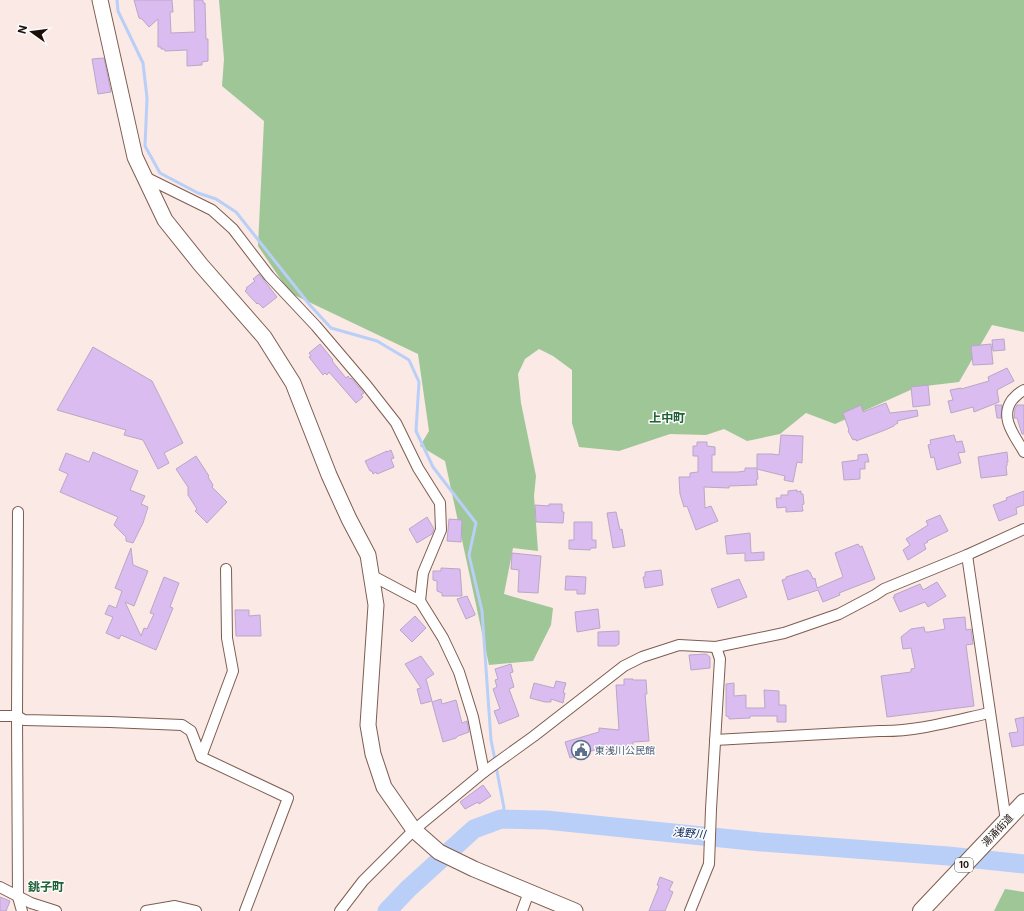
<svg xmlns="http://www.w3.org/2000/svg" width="1024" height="911" font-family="Inter,'Noto Sans JP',sans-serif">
<rect width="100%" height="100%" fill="#fae9e4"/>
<g fill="#9fc696">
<path d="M219 0H1024V332L992 325 959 382 917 387 835 424 806 413 780 434 747 441 724 429 706 435 670 434 619 451 579 447 572 423V370L553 356 539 349 525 359 518 374 521 403 536 476 534 496 538 551 513 548 504 594 553 608 551 625 533 661 489 665 445 461 420 446 429 431 418 354 290 293 258 246 264 121 222 86 224 59Z"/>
<path d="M1005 889 1024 892V911H994Z"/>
</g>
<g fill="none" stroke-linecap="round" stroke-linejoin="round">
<g stroke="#b9cff8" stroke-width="3">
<path d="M117 0 118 11 143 63 147 98 145 146 160 173 198 193 216 199 236 212 309 304 331 328 377 341 409 360 419 382 416 431 433 467 476 523 469 555 482 611 491 740 495 760"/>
<path d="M496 766 504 808 501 819"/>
</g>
<path stroke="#b9cff8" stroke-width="19" d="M387 911 408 889 474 829 501 819 546 820 761 842 948 856 1024 864"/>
</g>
<g fill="#dbbcf0" stroke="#b9a7c6">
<path d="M134 0H172L173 12H170L171 33 195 32 194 0H203V3H205L206 39H208V61L202 62V65L187 66V50L165 51 164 49H161V47H158V19L149 27 142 19 139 18Z"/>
<path d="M104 58 111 92 98 94 92 59Z"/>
<path d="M259 274 277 297 263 308 258 303 257 304 245 291 247 289 246 288 255 281 253 279Z"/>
<path d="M1004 339 1005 350 993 351 992 340Z"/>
<path d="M320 344 333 360 332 361 346 378 348 376 350 379 351 378 364 393 361 395 363 397 356 403 329 372 327 375 325 373 323 375 309 357 311 356 309 353Z"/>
<path d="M991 344 993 364 973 365 971 346Z"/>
<path d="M93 347 152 381 183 443 164 453 169 463 158 469 143 440 124 435 126 430 57 410Z"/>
<path d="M1007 368 1014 381 997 390 999 402 974 412 973 407 951 413 948 401 953 400 950 390 961 388V389L989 381 988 377Z"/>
<path d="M928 385 930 405 913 407 911 387Z"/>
<path d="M886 403 890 413 917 410 918 416 897 421 898 423 894 425V426L885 430 856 441V439L853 440 848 431 849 430 843 413 861 405 863 412Z"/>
<path d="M995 405H1002L1001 418H997Z"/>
<path d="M1017 405H1024V434H1022L1017 418H1014L1015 409Z"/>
<path d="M781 435 803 436 802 463 797 462 793 482 784 480 785 476 757 469 758 479 756 480 757 485 729 486V488L704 487 705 508 711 506 718 521 696 530 687 506 684 507 680 494 679 477H690V473L698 472V456H693V446H697V442H707V446L715 447V455H712V472H738L745 471V468H757V454H772L779 455Z"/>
<path d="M954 435 956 442 962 441 965 452 958 453 961 463 937 470 934 457 931 458 928 445 931 444 930 440Z"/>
<path d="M391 450 394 458 391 459 394 467 377 474 376 472 373 474 372 471H370L365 461 387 451V452Z"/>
<path d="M93 452 138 471 130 490 145 496 141 504 148 507 143 523 133 543 126 541V537L114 525 118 517 60 492 68 474 59 470 66 453 89 462Z"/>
<path d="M1007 452 1008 462H1007V466H1006L1007 475 981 478 978 457Z"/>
<path d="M867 454 869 462H865V469H860V479L844 480 842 462 858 460V455Z"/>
<path d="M196 456 209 476 208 477 213 485 212 487 227 502 207 523 195 511 197 509 188 495V487L176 469Z"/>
<path d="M797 490V492L801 491V494H803L804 504 802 505 803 511 786 512V507L777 508 776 498H781V495H788V491Z"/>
<path d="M1024 491V505L1016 508 1017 514 999 521 993 505 1007 500 1006 498Z"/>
<path d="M549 504H562V512H564L563 523 536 522 535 505 549 506Z"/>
<path d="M616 512 620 530 622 529 625 546 613 548 607 513Z"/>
<path d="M940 515 948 531 927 541 928 542 924 544 926 549 908 560 903 550 910 545 906 539 928 525 926 521Z"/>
<path d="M427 517 434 529 432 534 417 543 409 529Z"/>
<path d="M449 519 462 520 461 542 447 541Z"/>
<path d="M574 522H592V540H596V548H591L590 550 569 549V540H574Z"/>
<path d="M750 533 751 553 764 552V560L745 561V553L727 554 725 536Z"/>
<path d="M858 544 860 547 862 546 875 579 839 593 840 595 823 602 818 590 788 600 782 580 786 579V577L808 570 809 572H810L813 579 815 578 817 588 843 577 835 553Z"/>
<path d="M131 548 133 565 148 571 134 606 125 602 141 636 144 628 147 629 154 614 150 613 164 577 179 583 170 607 173 608 156 650 121 635 119 639 106 633 113 617 105 614 109 605 116 608 122 591 115 588Z"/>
<path d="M512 553 541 556 538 593 518 592 519 570 511 569Z"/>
<path d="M441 568 460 569 462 596H442V593L437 591V581L433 580V571H441Z"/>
<path d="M661 570 663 585 645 588 643 577H645V572Z"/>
<path d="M566 576 586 577 585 594H577V590H565Z"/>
<path d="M739 579 747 597 718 608 711 589Z"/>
<path d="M937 582 946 596 928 607 925 602 900 612 893 597H895L894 595 920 584 923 590Z"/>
<path d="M467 596 475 614V615L466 619 457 599Z"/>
<path d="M598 609 600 628 577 632 575 612Z"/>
<path d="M235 610H249V616L260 615 261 636H236Z"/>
<path d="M415 616 426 628 412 642 400 630Z"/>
<path d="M965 617 966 630 971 629 973 644 966 645 974 706 887 717 881 676 911 672V669L915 668 911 648 903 649 901 637 911 629 924 627 925 632H929L945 629 943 619Z"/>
<path d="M619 631V644L616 646H598V632Z"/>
<path d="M706 654 710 657V668L691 670 689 655Z"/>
<path d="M421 656 434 674 426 679 432 701 421 704 417 689 421 688 405 664Z"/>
<path d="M511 664 513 672 510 673 514 687 509 689 519 716 499 724 494 711 500 709 493 689 497 687 495 680 498 679 495 669Z"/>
<path d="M624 679H633V680H646L647 694H645L649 741 633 742 632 751 601 748 570 758 565 742 599 732V728L619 730 616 685H624Z"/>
<path d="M556 681 566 683 563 693H565L563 703 551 699V702H545L530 698 534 683 554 688Z"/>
<path d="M734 683V696L746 695V708H765L764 690 779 691V705H786V722H777V716H750V718L729 719V717L726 716V684Z"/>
<path d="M441 699 442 704 456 700 462 723 467 721 469 732 458 736 456 738 443 742 432 702Z"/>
<path d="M1024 717V745L1012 747 1009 733 1018 732 1015 719Z"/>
<path d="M483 785 491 796 479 804 478 802 465 809 460 802Z"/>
<path d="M660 877 673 882 669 890 673 892 665 911H649L659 886 657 885Z"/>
<path d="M0 897 10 901 6 911H0Z"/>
</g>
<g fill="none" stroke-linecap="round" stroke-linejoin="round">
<g stroke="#7e5d50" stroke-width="12">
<g id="street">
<path d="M145 177 212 210 233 229 269 276 316 326 367 386 396 423 418 468 440 503 441 530 423 573 420 601"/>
<path d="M1024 390C1018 393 1016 396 1012 400 999 418 1015 436 1024 452"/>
<path d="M18 512 17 716 18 897 22 911"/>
<path d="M967 555 1006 821"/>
<path d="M371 575 420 601 443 638 459 672 473 717 484 772"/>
<path d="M0 716H17L24 720 110 722 182 725 191 731 201 757 288 798 245 911"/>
<path d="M715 740 879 731C916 732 953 721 989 713"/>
<path d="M201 757 233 671 227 638 226 569"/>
<path d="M0 887 31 903 56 911"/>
<path d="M146 911 175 906 196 911"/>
<path d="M340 911 363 881 414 830 484 772 534 736 624 666 642 657 679 645 716 647 784 633 839 614 875 595 884 589 967 555 1024 529"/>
<path d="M522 911 529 892"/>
<path d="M690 911 709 864 711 809 720 659 716 647"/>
</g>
</g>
<g stroke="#7e5d50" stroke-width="17">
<path id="secondary" d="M100 0 135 157 165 220 201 265 264 337 293 383 329 475 349 519 368 555 376 605 368 725 373 754 384 787 414 830 439 852 474 869 575 911"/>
</g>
<g stroke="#7e5d50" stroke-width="18">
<path id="primary" d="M921 911 1024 802"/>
</g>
<use href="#street" stroke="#fff" stroke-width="10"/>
<use href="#secondary" stroke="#fff" stroke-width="15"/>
<use href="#primary" stroke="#fff" stroke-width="16"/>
</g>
<defs>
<g id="civic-ring" transform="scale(1)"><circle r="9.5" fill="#fbfbfb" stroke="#5c6f8a" stroke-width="1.5"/><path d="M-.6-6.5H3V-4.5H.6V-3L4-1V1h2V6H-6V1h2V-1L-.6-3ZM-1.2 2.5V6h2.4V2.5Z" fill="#5c6f8a"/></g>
</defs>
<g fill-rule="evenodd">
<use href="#civic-ring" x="581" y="750"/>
</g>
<g text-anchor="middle" stroke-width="3" stroke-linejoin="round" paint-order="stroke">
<rect fill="#fbfbfb" stroke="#5f5652" stroke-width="1" x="955" y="858" width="18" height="14" rx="3"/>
<g font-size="9" font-weight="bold" fill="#1c0f0a">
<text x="964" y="868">10</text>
</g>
<g font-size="10" fill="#4e5e75" stroke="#fbfbfb" text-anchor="start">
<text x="595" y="754">東浅川公民館</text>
</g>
<g font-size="10" fill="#1c0f0a" stroke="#fbfbfb">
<text transform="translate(997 830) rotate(-47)" y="4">湯涌街道</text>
</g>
<g font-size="11" font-style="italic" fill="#0d2862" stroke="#fbfbfb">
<text transform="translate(689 833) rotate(5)" y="4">浅野川</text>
</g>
<g font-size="12" font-weight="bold" fill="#1d6134" stroke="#fbfbfb">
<text x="667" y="422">上中町</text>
<text x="46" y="891">銚子町</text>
</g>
</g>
<g transform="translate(32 32) rotate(284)" stroke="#fbfbfb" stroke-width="3" paint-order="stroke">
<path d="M0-3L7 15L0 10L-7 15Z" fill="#1c0f0a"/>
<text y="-6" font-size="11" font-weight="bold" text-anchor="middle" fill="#1c0f0a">N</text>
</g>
</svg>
